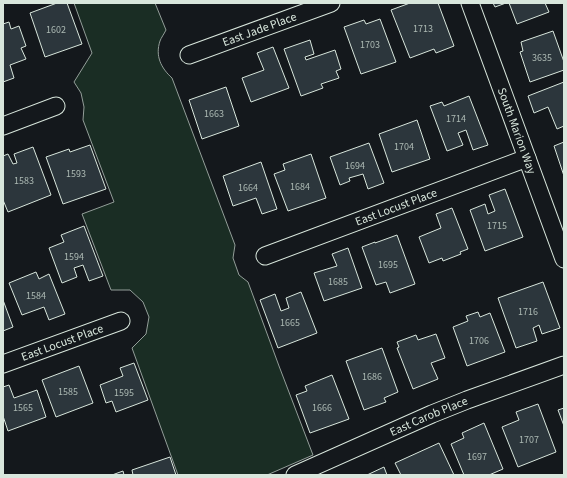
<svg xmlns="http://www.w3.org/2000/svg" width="567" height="478" font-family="'Source Sans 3',sans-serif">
<rect width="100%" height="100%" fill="#14181c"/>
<path fill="#1a2d24" stroke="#939e99" d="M74 3H155L166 30C164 34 161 38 160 41 155 56 161 68 172 78L235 245 233 258 239 275 248 282 279 366 313 455 267 475H178L132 348 146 334 149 317 143 302 130 290H111L82 214 114 202 83 120 84 107 81 93 74 82 92 53Z"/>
<g fill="#2c363c" stroke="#d8e6dc">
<path d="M57 3H67L82 44 45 57 30 13Z"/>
<path d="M410 3H438L454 46 436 53 434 49 410 58 391 10Z"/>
<path d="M493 3H506L495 7Z"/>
<path d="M509 3H545L549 12 517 24Z"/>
<path d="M380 19 396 62 361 74 344 27 364 20 366 24Z"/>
<path d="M9 22 11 29 19 26 26 46 21 48 26 59 10 65 14 78 3 82V24Z"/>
<path d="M553 31 564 62V70L530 82 520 52 523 51 521 42Z"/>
<path d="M310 40 314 54 305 57 306 60 335 50 341 69 336 71 339 78 321 84 323 88 301 96 284 49Z"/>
<path d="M273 47 289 88 251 102 242 78 264 70 257 53Z"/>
<path d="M564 82V126L557 129 548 107 534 113 528 96Z"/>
<path d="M226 87 239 126 202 139 189 100Z"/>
<path d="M469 96 488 145 473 150 466 130 458 133 463 145 447 151 430 106 442 102 444 106Z"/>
<path d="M417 120 430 159 392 172 379 134Z"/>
<path d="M564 142V176L554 146Z"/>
<path d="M369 143 384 183 368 189 363 174 349 178 350 181 340 185 330 157Z"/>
<path d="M90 145 106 189 63 204 46 157 69 149 70 152Z"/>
<path d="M33 147 51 195 8 212 3 200V156L8 154 13 164 17 163 14 154Z"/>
<path d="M311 154 326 198 288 211 274 174 285 170 283 164Z"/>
<path d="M261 162 277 209 262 214 256 198 233 206 223 176Z"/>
<path d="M505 189 523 237 485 251 470 210 485 204 488 214 495 211 489 195Z"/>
<path d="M452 208 468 249 460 252 461 254 443 261 442 258 429 263 419 237 441 228 436 214Z"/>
<path d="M84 226 103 276 89 281 83 265 74 268 77 277 62 283 49 248 64 242 61 235Z"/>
<path d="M397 235 415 284 390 293 386 282 376 285 362 247 375 242V243Z"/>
<path d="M348 248 362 288 324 301 314 273 337 266 332 254Z"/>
<path d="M36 272 39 279 49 274 65 314 49 320 44 307 22 315 9 283Z"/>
<path d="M543 282 560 328 542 334 539 325 533 328 537 341 516 348 498 298Z"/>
<path d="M301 292 317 333 278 348 260 300 275 294 281 311 289 308 286 298Z"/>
<path d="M3 300 13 327 3 331Z"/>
<path d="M478 312 480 317 490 313 505 352 467 366 453 327 468 321 466 316Z"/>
<path d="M436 334 445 358 431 363 438 379 413 389 397 348 399 347 397 342 416 335 418 340Z"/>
<path d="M382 348 398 392 384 398 386 402 364 410 346 361Z"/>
<path d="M134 363 148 400 116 412 112 401 106 403 100 385 123 376 120 368Z"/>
<path d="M79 366 93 403 56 417 42 380Z"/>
<path d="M332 375 349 419 310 433 296 395 307 391 305 386Z"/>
<path d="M9 385 14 398 37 390 46 417 8 431 3 416V387Z"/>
<path d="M538 404 556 452 518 467 502 427 519 420 516 412Z"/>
<path d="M564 408V426L558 410Z"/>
<path d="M484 423 503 469 489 475H464L451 444 464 438 462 433Z"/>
<path d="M439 443 454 475H401L395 463Z"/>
<path d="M170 457 176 475H133L132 470Z"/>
<path d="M384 467 387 475H367Z"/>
<path d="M123 471 124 475H112Z"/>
</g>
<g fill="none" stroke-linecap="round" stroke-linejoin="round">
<g stroke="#d8e6dc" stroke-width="19">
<g id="minor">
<path id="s1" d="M470 3 564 259"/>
<path id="s2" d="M189 55 331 3"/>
<path d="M3 126 56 106"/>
<path id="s3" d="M265 256 527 158"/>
<path id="s4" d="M3 364 121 321"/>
<path id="s5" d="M295 475 432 414 467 400 564 365"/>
</g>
</g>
<use href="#minor" stroke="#14181c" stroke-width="17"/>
</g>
<g text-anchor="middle" stroke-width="3" stroke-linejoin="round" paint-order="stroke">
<g font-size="10" fill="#adbab4">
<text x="423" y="32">1713</text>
<text x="56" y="33">1602</text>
<text x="370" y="48">1703</text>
<text x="542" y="61">3635</text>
<text x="214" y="117">1663</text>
<text x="456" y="122">1714</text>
<text x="404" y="150">1704</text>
<text x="355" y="169">1694</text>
<text x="76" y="177">1593</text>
<text x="24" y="184">1583</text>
<text x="300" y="190">1684</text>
<text x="248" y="191">1664</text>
<text x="497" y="229">1715</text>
<text x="74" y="260">1594</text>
<text x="388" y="268">1695</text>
<text x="338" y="285">1685</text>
<text x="36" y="299">1584</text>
<text x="528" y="315">1716</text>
<text x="290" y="326">1665</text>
<text x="479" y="344">1706</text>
<text x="372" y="380">1686</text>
<text x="68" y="395">1585</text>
<text x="124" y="396">1595</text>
<text x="23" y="411">1565</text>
<text x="322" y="411">1666</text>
<text x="529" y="443">1707</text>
<text x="477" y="460">1697</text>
</g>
<g font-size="12" fill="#d8e6dc" stroke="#14181c">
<text dy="4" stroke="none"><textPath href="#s2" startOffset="75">East Jade Place</textPath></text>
<text dy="4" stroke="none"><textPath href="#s1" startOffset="136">South Marion Way</textPath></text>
<text dy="4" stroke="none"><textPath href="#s3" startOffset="140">East Locust Place</textPath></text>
<text dy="4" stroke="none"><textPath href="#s4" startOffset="63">East Locust Place</textPath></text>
<text dy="4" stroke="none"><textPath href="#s5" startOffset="146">East Carob Place</textPath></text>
</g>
</g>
<rect width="567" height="478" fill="none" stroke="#d8e6dc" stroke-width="8"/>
</svg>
